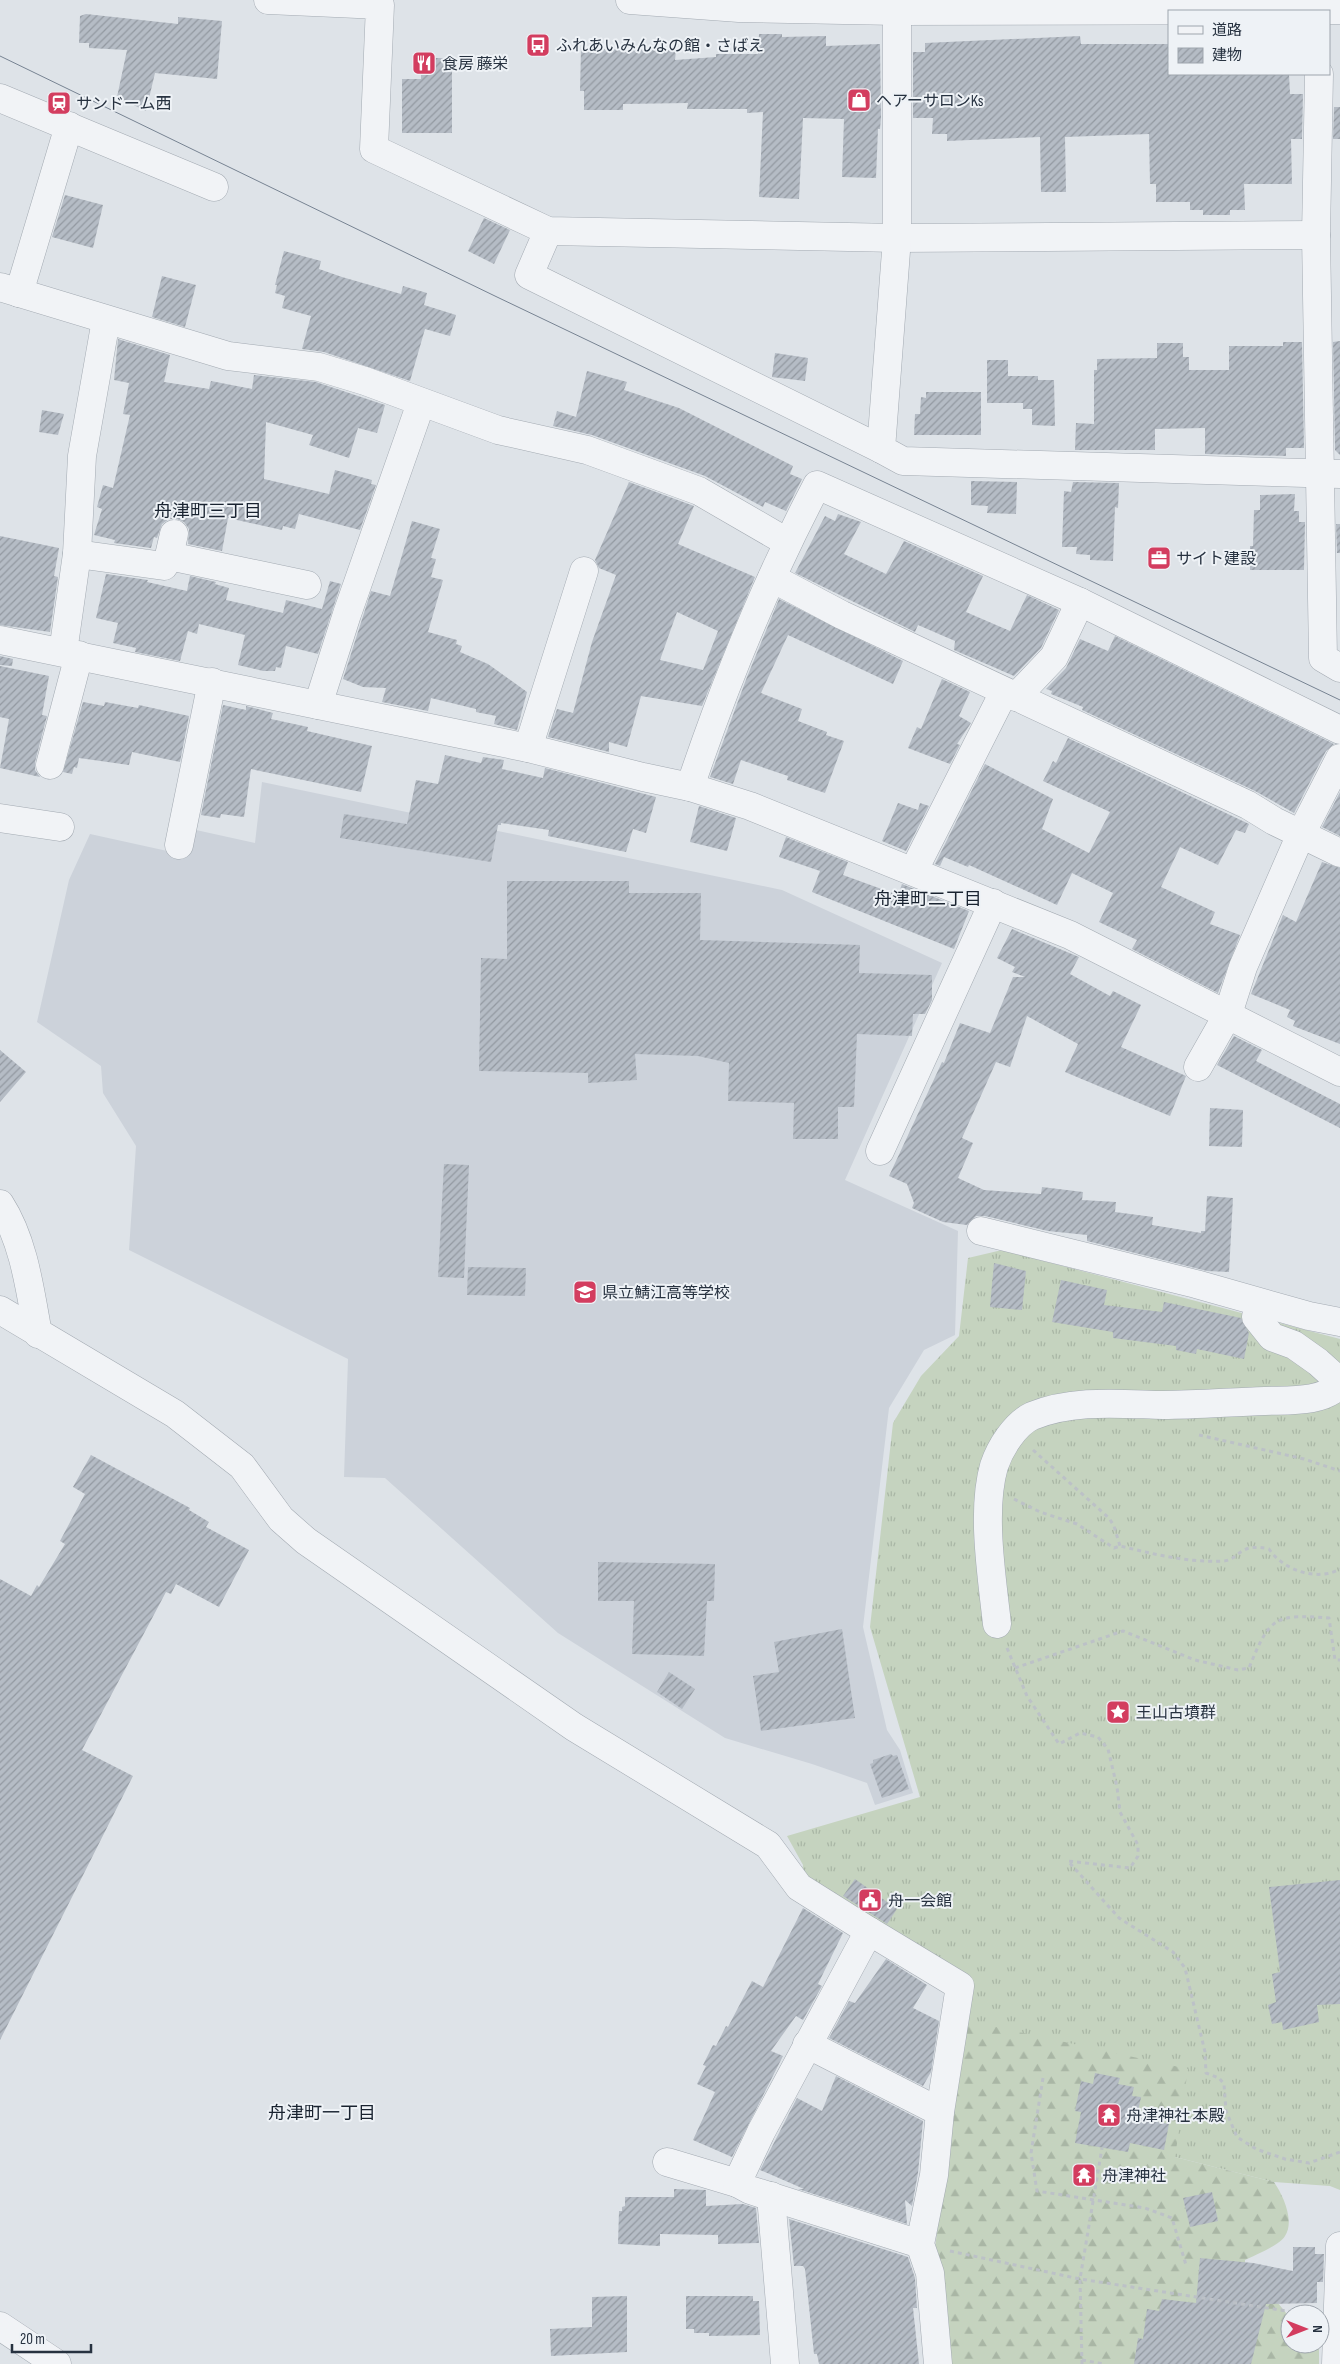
<svg xmlns="http://www.w3.org/2000/svg" width="1340" height="2364" font-family="'Sofia Sans Condensed','Noto Sans JP',sans-serif">
<defs>
<pattern id="grass-tufts" width="24" height="20" patternUnits="userSpaceOnUse" patternTransform="scale(1.25)"><rect width="24" height="20" fill="#c5d3bf"/><path d="M3 7l-1-3M5 7V3M7 7l1-3M15 17l-1-3M17 17v-4M19 17l1-3" fill="none" stroke="#a9b6a5"/></pattern>
<pattern id="forest-firs" width="22" height="20" patternUnits="userSpaceOnUse" patternTransform="scale(1.25)"><rect width="22" height="20" fill="#c5d3bf"/><path d="M5 1l3.5 6h-7zM16 11l3.5 6h-7z" fill="#a9b6a5"/></pattern>
<pattern id="building-hatch" width="6" height="6" patternUnits="userSpaceOnUse" patternTransform="scale(1.25)"><rect width="6" height="6" fill="#b5bcc5"/><path d="M-1 1l2-2M0 6l6-6M5 7l2-2" fill="none" stroke="#9399a1"/></pattern>
</defs>
<rect width="100%" height="100%" fill="#dee3e8"/>
<path fill="#ccd2da" d="M262 782 782 890 942 963 845 1180 958 1231 955 1335 924 1350 889 1408 863 1627 887 1730 900 1750 913 1793 875 1805 867 1783 812 1764 725 1738 558 1633 385 1478 344 1477 348 1359 129 1250 136 1146 103 1093 101 1066 37 1022 69 880 90 834 181 854 192 848 196 830 255 843Z"/>
<path fill="url(#grass-tufts)" d="M1002 1250 1340 1339V2190L1330 2186 1274 2182 1175 2157 964 2020 973 1983 932 1961 801 1877 803 1865 787 1836 920 1797 870 1627 893 1423 921 1376 959 1336 968 1258Z"/>
<path fill="url(#forest-firs)" d="M964 2020 1188 2069 1175 2157 1274 2182C1283 2195 1295 2221 1285 2236 1280 2245 1255 2255 1245 2260L1246 2293 1278 2303 1290 2318V2344H1319V2364H949L935 2248Z"/>
<g fill="url(#building-hatch)" fill-rule="evenodd">
<path d="M86 14 178 24V17L222 21 217 79 155 73 146 111 117 97 127 50 89 48V43H79L80 16Z"/>
<path d="M759 34H782V37L826 36V46L880 44 881 117 880 129H878L876 178 842 177 844 119 803 118 799 199 759 197 763 112 747 113V109H687L688 103 623 104V110H584V91H580L581 49 676 50 675 60 716 57V54H758Z"/>
<path d="M1080 36 1081 44H1169V74H1289L1290 94H1303L1302 139H1291L1292 184H1244L1245 210H1230V215H1203V210H1190V202H1156V184H1150L1149 134 1065 137 1066 192H1041L1040 137 947 141V134H932L933 118H913V52H925V43Z"/>
<path d="M421 58H452V133H402V79H421Z"/>
<path d="M1334 107H1340V139H1333Z"/>
<path d="M65 195 103 205 93 248 52 237Z"/>
<path d="M484 218 510 230 494 264 468 251Z"/>
<path d="M284 251 321 261 319 269 342 277 401 294 403 286 427 293 424 305 456 315 450 336 425 329 410 381 324 352 302 349 311 316 282 308 285 296 275 293 277 285H275Z"/>
<path d="M162 276 196 285 185 327 152 317Z"/>
<path d="M118 339 170 355 164 382 209 389 211 381 252 389 254 375 316 382 385 405 377 433 358 428 349 458 309 445 313 435 266 422 264 479 329 494 335 470 372 480 371 484 376 485 360 530 299 514 295 529 283 526 282 530 228 518 222 551 188 544 189 529 184 522 177 519H169L162 524 157 538 154 537 151 548 114 543 115 540 94 535 102 509 97 507 103 485 113 488 130 415 123 414 129 383 114 380Z"/>
<path d="M1340 341V455L1335 450 1333 342Z"/>
<path d="M1283 342H1302L1304 448H1286V456L1205 454V428L1155 429V450H1075L1076 423 1094 424V370H1097V359L1157 358V343H1183V357H1189V370H1229V346H1283Z"/>
<path d="M775 353 808 358 805 381 772 377Z"/>
<path d="M987 360H1008V376H1038V380H1054L1055 426 1032 425V409H1023V403H987Z"/>
<path d="M587 371 627 382 624 390 679 408 793 466 790 474 802 479 786 511 765 502 763 507 705 476 592 435 553 426 557 411 576 417Z"/>
<path d="M926 392H981V435H914L915 414H920L921 397 926 398Z"/>
<path d="M42 410 64 414 58 435 39 432Z"/>
<path d="M971 481 1017 482 1016 514 987 513 988 506 971 505Z"/>
<path d="M629 482 694 506 678 544 755 577 702 706 641 696 627 747 609 742V752L548 737 557 709 573 713 592 642 616 575 599 568 595 560ZM677 612 718 631 703 670 660 660Z"/>
<path d="M1073 482 1119 483 1118 508 1115 507 1113 561 1090 560V555L1076 554 1077 547H1062L1064 491 1071 492Z"/>
<path d="M1295 494 1294 511H1299V522H1305L1304 570H1250V546H1253L1254 510H1260V495Z"/>
<path d="M838 514 861 522 844 554 886 574 904 541 983 576 966 612 1010 631 1027 595 1059 610 1041 648 1014 676 954 650 955 641 918 625 915 632 795 573 825 516 835 521Z"/>
<path d="M412 521 440 529 431 558 436 559 431 577 443 580 428 632 457 640 456 644 462 646 460 652 488 664 527 692 517 730 494 724 496 716 476 712V709L431 698 428 711 382 702 386 688 363 687 343 679 371 591 390 596Z"/>
<path d="M1336 524H1340V553H1337Z"/>
<path d="M0 536 59 548 54 576 58 577 50 632 0 625Z"/>
<path d="M106 574 148 580 147 582 187 591 190 576 216 582 215 584 229 588 226 600 283 613 286 600 322 609 330 581 341 584 318 654 286 646 281 668 276 667 275 671H263L238 665 245 635 199 624 197 634 188 631 180 661 135 652 136 648 113 643 118 623 96 618Z"/>
<path d="M779 599 903 661 893 684 788 635 761 693 802 709 798 721 827 732 826 735 844 741 825 793 787 780 788 776 741 760 733 784 710 777 747 677Z"/>
<path d="M1115 636 1334 744 1326 751 1294 813 1255 791 1082 710 1083 707 1051 694 1052 691 1046 689 1066 668 1080 639 1108 651Z"/>
<path d="M0 656 13 659 12 666 0 665Z"/>
<path d="M0 666 49 676 42 715 47 716 35 762V770L40 777 0 768 9 719 0 717Z"/>
<path d="M942 679 970 692 959 716 971 723 957 744 960 745 950 764 908 748 917 727 921 729Z"/>
<path d="M83 702 104 706 105 702 138 708 139 705 189 716 180 762 132 752 129 765 79 758 77 768 74 767 72 774 63 772Z"/>
<path d="M223 705 246 710V706L273 713 271 719 308 727 307 731 372 746 361 792 251 769 244 817 221 814 220 818 201 815Z"/>
<path d="M1068 738 1249 824 1245 833 1236 830 1218 865 1180 847 1161 887 1215 912 1210 924 1240 935 1218 993 1132 949 1137 940 1099 922 1113 893 1072 873 1057 905 969 865 968 867 944 857 940 866 935 864 985 764 1053 799 1042 829 1089 853 1110 812 1043 781 1053 761 1056 763Z"/>
<path d="M445 755 481 763 483 757 504 760 502 769 543 778 545 768 656 797 646 833 633 829 626 852 548 836 549 830 501 823V825H498L491 862 340 838 344 814 407 824 416 780 438 784Z"/>
<path d="M1340 792V836L1322 827Z"/>
<path d="M898 803 918 810 920 803 929 806 906 851 882 841Z"/>
<path d="M699 806 736 818 727 851 690 842Z"/>
<path d="M786 837 848 862 843 875 898 895 902 884 969 911 954 949 812 892 820 871 779 857Z"/>
<path d="M1322 862 1340 868V1044L1293 1026 1295 1021 1287 1017 1290 1010 1251 994 1283 915 1296 922Z"/>
<path d="M507 881H629V893H701L700 940 860 945 859 973 932 975V1000L925 1014H913L912 1036 857 1034 854 1107H838V1139H793L794 1103 728 1101 729 1063 698 1056 635 1054 637 1080 588 1083V1073L479 1071 481 958 507 959Z"/>
<path d="M1012 929 1079 957 1070 974 1110 996 1113 991 1141 1005 1121 1047 1186 1076 1170 1116 1065 1072 1078 1044 1027 1016 1010 1067 996 1062 962 1138 973 1143 958 1178 984 1190 1041 1194 1042 1187 1083 1192 1082 1200 1116 1202 1115 1212 1153 1217 1152 1225 1201 1233V1231H1205L1207 1196 1233 1198 1229 1272 1207 1271 1087 1241V1235L1048 1231 985 1216H976L967 1225 943 1222 912 1208 914 1203 907 1184 889 1176 942 1062 944 1063 960 1023 990 1033 1013 977H1025L1012 972 1015 967 997 958Z"/>
<path d="M1234 1036 1262 1050 1256 1061 1340 1104V1128L1217 1065Z"/>
<path d="M0 1050 26 1072 0 1102Z"/>
<path d="M1210 1108 1243 1110 1242 1147 1209 1146Z"/>
<path d="M444 1164 469 1165 464 1278 438 1277Z"/>
<path d="M994 1263 1026 1271 1022 1310 990 1307Z"/>
<path d="M468 1267 526 1268 525 1296 467 1295Z"/>
<path d="M1061 1280 1107 1290 1104 1305 1162 1312 1164 1302 1241 1318 1249 1333 1244 1359 1197 1349 1196 1354 1176 1350V1346L1113 1338V1332L1052 1322Z"/>
<path d="M91 1455 190 1508 189 1510 209 1522 206 1527 249 1550 219 1607 176 1584 171 1594 166 1592 82 1750 133 1776 0 2040V1579L31 1596 37 1585 39 1587 65 1544 60 1541 85 1494 73 1487Z"/>
<path d="M598 1562 715 1564 714 1601H707L704 1656 632 1654 634 1601H598Z"/>
<path d="M842 1629 855 1718 761 1731 753 1676 779 1672 774 1642Z"/>
<path d="M669 1672 695 1689 682 1709 657 1692Z"/>
<path d="M891 1754 893 1756 897 1755 909 1789 882 1798 870 1764 873 1763V1760Z"/>
<path d="M855 1879 897 1909 887 1924 843 1896Z"/>
<path d="M1340 1880V2004L1317 2005 1319 2022 1283 2030 1282 2022 1272 2024 1268 2005 1276 2002 1272 1974 1280 1972 1269 1887Z"/>
<path d="M803 1908 843 1933 818 1984 822 1986 803 2020 796 2016 771 2051 783 2056 732 2157 693 2140 715 2092 697 2084 706 2066 703 2065 713 2045 716 2046 726 2026 728 2027 752 1981 763 1987Z"/>
<path d="M886 1959 927 1985 913 2008 939 2021 931 2072 923 2086 829 2038 849 2001 855 2003Z"/>
<path d="M1095 2073 1120 2078 1118 2084 1134 2087 1132 2096 1141 2097 1137 2117 1169 2124 1164 2150 1130 2143 1128 2152 1075 2143 1081 2112 1075 2111 1081 2081 1093 2084Z"/>
<path d="M836 2076 923 2121 918 2173 912 2206 905 2200 907 2224 798 2189H804L760 2170 797 2098 822 2111Z"/>
<path d="M674 2189 706 2190V2206L743 2204 756 2208 759 2243 718 2244V2235L660 2234V2246L618 2244 619 2211H622V2207L625 2206V2197H674Z"/>
<path d="M1212 2192 1218 2221 1190 2227 1183 2198Z"/>
<path d="M789 2219 908 2257 915 2278 917 2308H913L919 2364H819L817 2354H814L805 2269 803 2266H794Z"/>
<path d="M1293 2247H1315V2254H1324L1323 2282H1317V2303L1266 2304 1251 2364H1134L1138 2338 1143 2339 1147 2309 1159 2311 1162 2299 1196 2303 1200 2258 1253 2263 1293 2271Z"/>
<path d="M627 2296V2352L551 2356 550 2329 592 2327V2297Z"/>
<path d="M686 2296H753V2301H759L760 2335 709 2336V2333H694V2329H686Z"/>
</g>
<g fill="none" stroke-linecap="round" stroke-linejoin="round">
<g stroke="#a3aab2" stroke-width="29">
<g id="minor">
<path d="M268 0 380 5 374 149 548 231 897 238 1316 235"/>
<path d="M630 0 739 8 897 11 1340 10"/>
<path d="M897 0V238L881 449 903 461 1340 474"/>
<path d="M1319 74 1316 235 1323 658 1340 668"/>
<path d="M0 98 214 187"/>
<path d="M548 231 529 275 881 449"/>
<path d="M0 287 228 356 319 367 365 381 498 430 587 450 699 491 787 542"/>
<path d="M19 293 69 126"/>
<path d="M77 554 164 566 169 556 307 585"/>
<path d="M169 556 174 534"/>
<path d="M772 578 842 615 1248 805 1274 821 1340 853"/>
<path d="M0 640 528 748 643 777 690 787 750 806 1070 935 1340 1072"/>
<path d="M63 652 77 554 82 456 106 320"/>
<path d="M1016 697 1054 657 1080 602"/>
<path d="M318 705 347 614 421 403"/>
<path d="M528 748 584 571"/>
<path d="M50 765 79 655"/>
<path d="M690 787C725 683 766 582 817 485L1080 602 1340 730"/>
<path d="M0 818 60 827"/>
<path d="M179 845 212 682"/>
<path d="M914 870 1004 692"/>
<path d="M1198 1067 1228 1014 1243 967 1301 834 1340 758"/>
<path d="M880 1151 993 903"/>
<path d="M0 1204C24 1241 30 1290 38 1334"/>
<path d="M981 1231 1196 1284 1309 1316 1340 1322"/>
<path d="M0 1310 175 1414 242 1466 281 1519 306 1541 574 1727 768 1845 799 1887 869 1931"/>
<path d="M1256 1317 1272 1337 1294 1345 1318 1362 1340 1382"/>
<path d="M997 1624C992 1578 981 1511 994 1466 1000 1448 1015 1424 1032 1416 1073 1399 1120 1404 1163 1405 1197 1405 1231 1402 1265 1401 1289 1400 1323 1403 1340 1384"/>
<path d="M807 2044 940 2112"/>
<path d="M667 2162 737 2183"/>
<path d="M771 2196 785 2364"/>
<path d="M920 2244 750 2190 737 2183 761 2132 869 1931 960 1986 940 2112 934 2175 920 2244 930 2273 938 2364"/>
<path d="M0 2326 57 2364"/>
<path d="M1336 2364 1340 2246"/>
</g>
</g>
<g stroke="#bcc1c7" stroke-width="3" stroke-dasharray="4 4" stroke-linecap="butt">
<path d="M1199 1435 1304 1459 1340 1471"/>
<path d="M1033 1450 1109 1518 1114 1526 1120 1546"/>
<path d="M1014 1499 1040 1512 1077 1524 1114 1548 1120 1546C1154 1554 1188 1563 1223 1561 1240 1560 1238 1542 1269 1549 1283 1570 1317 1582 1340 1569"/>
<path d="M1007 1648 1027 1696 1059 1744 1080 1733 1098 1737 1108 1749 1117 1787 1120 1812 1138 1845V1856L1130 1868 1068 1861 1119 1918 1173 1952 1185 1968 1205 2052 1206 2073 1219 2078 1224 2084 1226 2111 1237 2137 1256 2149 1285 2159 1309 2163 1340 2152"/>
<path d="M1015 1668 1123 1631 1195 1660 1238 1670 1249 1668C1270 1616 1275 1614 1329 1618L1335 1660H1340"/>
<path d="M1043 2078 1031 2153 1037 2191 1145 2208 1172 2218 1186 2265"/>
<path d="M950 2251 1080 2279 1306 2314"/>
<path d="M1082 2360 1104 2364"/>
<path d="M1082 2364 1080 2279 1102 2148"/>
</g>
<use href="#minor" stroke="#f1f3f6" stroke-width="28"/>
<path stroke="#778392" stroke-width="1" d="M0 56 497 297 1340 700"/>
</g>
<defs>
<g id="bus-square" transform="scale(1.25)"><rect x="-9" y="-9" width="18" height="18" rx="4" fill="#d33d5f" stroke="#eef2f6"/><path d="M-5-6H5V4H4V6H2V4H-2V6H-4V4H-5ZM-3.5-4V0h7V-4ZM-3.5 1.2v1.5H-2V1.2ZM2 1.2v1.5H3.5V1.2Z" fill="#fff"/></g>
<g id="restaurant-square" transform="scale(1.25)"><rect x="-9" y="-9" width="18" height="18" rx="4" fill="#d33d5f" stroke="#eef2f6"/><path d="M-5-6h1v4h1v-4h1v4h1v-4h1v5L-1.5 .5V6h-2V.5L-5-1ZM5-6V6H3V1.5H1.5Q1.5-4 5-6Z" fill="#fff"/></g>
<g id="shop-square" transform="scale(1.25)"><rect x="-9" y="-9" width="18" height="18" rx="4" fill="#d33d5f" stroke="#eef2f6"/><path d="M-5-2.5h2.3a2.7 3.5 0 0 1 5.4 0H5L5.5 6h-11ZM-1.5-2.5h3a1.5 2.3 0 0 0-3 0Z" fill="#fff"/></g>
<g id="station-square" transform="scale(1.25)"><rect x="-9" y="-9" width="18" height="18" rx="4" fill="#d33d5f" stroke="#eef2f6"/><path d="M-3-6H3Q5-6 5-4V2Q5 4 3 4L4.5 6H3L1.5 4h-3L-3 6H-4.5L-3 4Q-5 4-5 2V-4Q-5-6-3-6ZM-3.5-4v3h7v-3ZM-3.5 1v1.5H-2V1ZM2 1v1.5H3.5V1Z" fill="#fff"/></g>
<g id="office-square" transform="scale(1.25)"><rect x="-9" y="-9" width="18" height="18" rx="4" fill="#d33d5f" stroke="#eef2f6"/><path d="M-6-3h4V-5.5h4V-3h4V5H-6ZM-1-4.5V-3h2v-1.5ZM-6 0V1H6V0Z" fill="#fff"/></g>
<g id="school-square" transform="scale(1.25)"><rect x="-9" y="-9" width="18" height="18" rx="4" fill="#d33d5f" stroke="#eef2f6"/><path d="M0-5L7-2L0 1L-7-2ZM-4 1L0 2.5L4 1V4Q0 6-4 4Z" fill="#fff"/></g>
<g id="sight-square" transform="scale(1.25)"><rect x="-9" y="-9" width="18" height="18" rx="4" fill="#d33d5f" stroke="#eef2f6"/><path d="M0-6L1.8-2.2L6-1.7L2.9 1.2L3.7 5.4L0 3.3L-3.7 5.4L-2.9 1.2L-6-1.7L-1.8-2.2Z" fill="#fff"/></g>
<g id="civic-square" transform="scale(1.25)"><rect x="-9" y="-9" width="18" height="18" rx="4" fill="#d33d5f" stroke="#eef2f6"/><path d="M-.6-6.5H3V-4.5H.6V-3L4-1V1h2V6H-6V1h2V-1L-.6-3ZM-1.2 2.5V6h2.4V2.5Z" fill="#fff"/></g>
<g id="temple-square" transform="scale(1.25)"><rect x="-9" y="-9" width="18" height="18" rx="4" fill="#d33d5f" stroke="#eef2f6"/><path d="M0-6L5-2H3V0L6.5 2.5H4V6H1.5V3h-3V6H-4V2.5H-6.5L-3 0V-2H-5Z" fill="#fff"/></g>
</defs>
<g fill-rule="evenodd">
<use href="#bus-square" x="538" y="45"/>
<use href="#restaurant-square" x="424" y="63"/>
<use href="#shop-square" x="859" y="100"/>
<use href="#station-square" x="59" y="103"/>
<use href="#office-square" x="1159" y="558"/>
<use href="#school-square" x="585" y="1292"/>
<use href="#sight-square" x="1118" y="1712"/>
<use href="#civic-square" x="870" y="1900"/>
<use href="#temple-square" x="1109" y="2115"/>
<use href="#temple-square" x="1084" y="2175"/>
</g>
<g text-anchor="middle" stroke-width="4" stroke-linejoin="round" paint-order="stroke">
<g font-size="16" fill="#273240" stroke="#eef2f6" text-anchor="start">
<text x="556" y="51">ふれあいみんなの館・さばえ</text>
<text x="442" y="69">食房 藤栄</text>
<text x="876" y="106">ヘアーサロンKs</text>
<text x="76" y="109">サンドーム西</text>
<text x="1176" y="564">サイト建設</text>
<text x="602" y="1298">県立鯖江高等学校</text>
<text x="1136" y="1718">王山古墳群</text>
<text x="888" y="1906">舟一会館</text>
<text x="1126" y="2121">舟津神社 本殿</text>
<text x="1102" y="2181">舟津神社</text>
</g>
<g font-size="18" fill="#192330" stroke="#eef2f6">
<text x="208" y="517">舟津町三丁目</text>
<text x="928" y="905">舟津町二丁目</text>
<text x="322" y="2119">舟津町一丁目</text>
</g>
</g>
<rect x="1168" y="10" width="162" height="65" fill="#eef2f6" stroke="#9ea5ad"/>
<rect x="1178" y="26" width="25" height="8" fill="#f1f3f6" stroke="#9ea5ad"/>
<text x="1212" y="35" font-size="15" fill="#273240">道路</text>
<rect x="1178" y="48" width="25" height="15" fill="url(#building-hatch)" stroke="#9ea5ad"/>
<text x="1212" y="60" font-size="15" fill="#273240">建物</text>
<g transform="translate(1305 2329) rotate(90)"><circle r="24" fill="#eef2f6" stroke="#9ea5ad"/>
<path d="M0-4L9 19L0 12L-9 19Z" fill="#d33d5f"/>
<text y="-8" font-size="14" font-weight="bold" text-anchor="middle" fill="#273240">N</text>
</g>
<path d="M12 2344v8h79v-8" fill="none" stroke="#273240" stroke-width="2.5"/>
<text x="20" y="2344" font-size="15" fill="#273240" stroke="#eef2f6" stroke-width="4" paint-order="stroke">20 m</text>
</svg>
